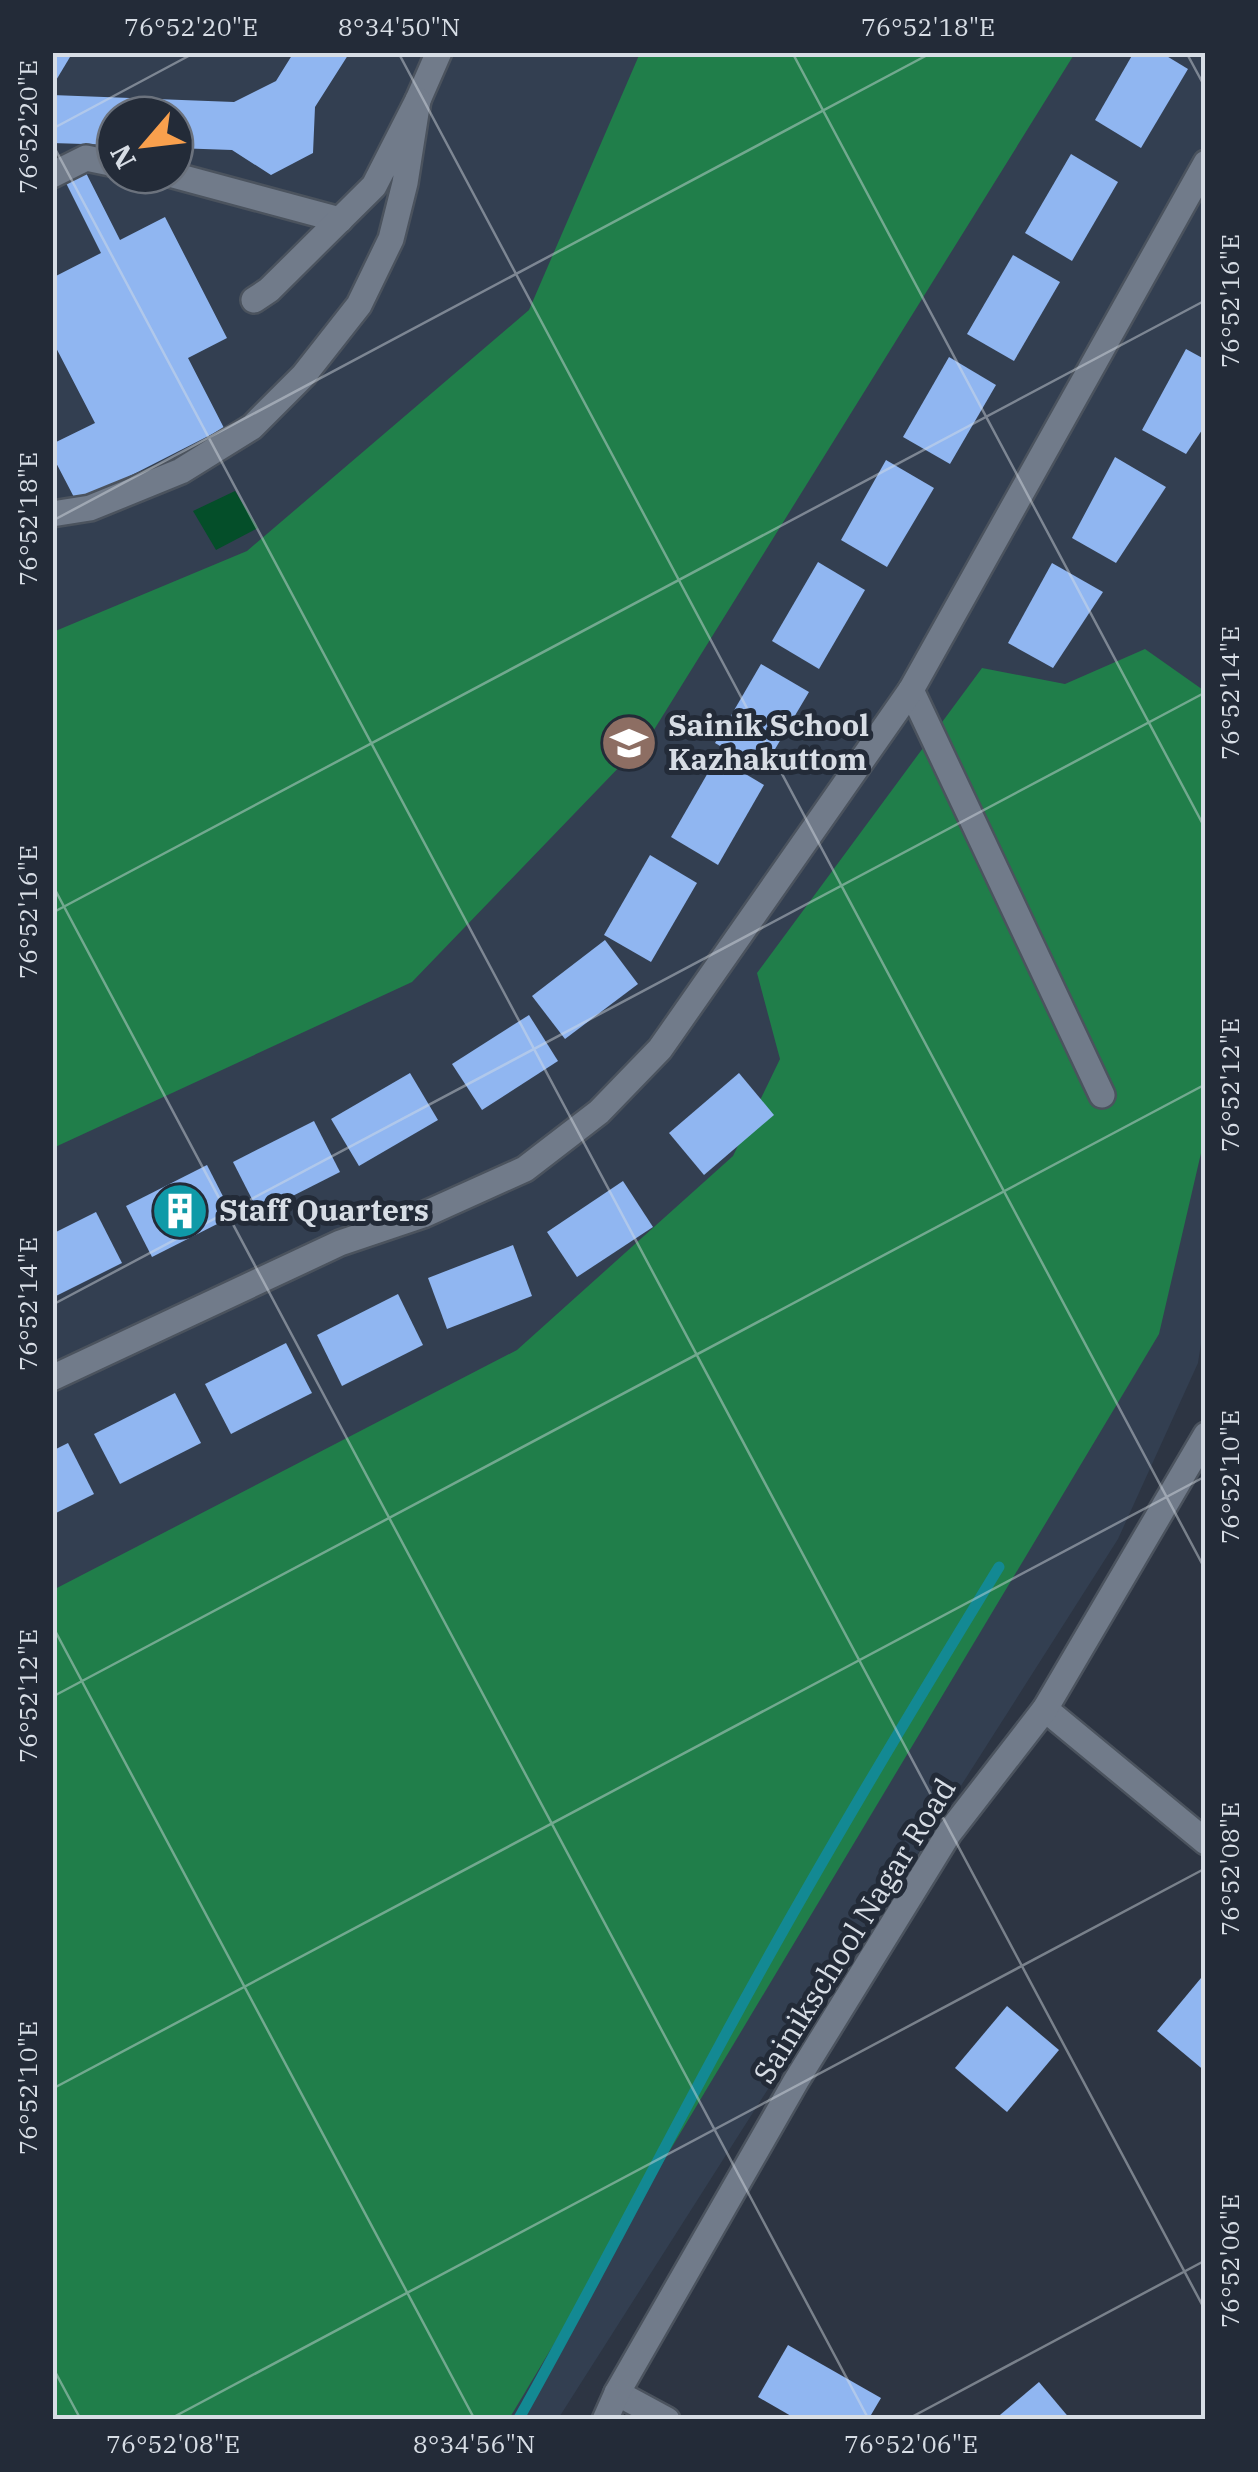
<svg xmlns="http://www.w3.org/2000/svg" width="1258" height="2472" font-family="'IBM Plex Serif',serif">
<rect width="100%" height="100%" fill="#2d3543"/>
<path fill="#333f51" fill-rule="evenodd" d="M52 53H1205L1206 1311 1198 1363 1118 1539 558 2419H53ZM115 115H175V175H115Z"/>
<path fill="#044e29" d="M235 491 258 528 216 550 193 511Z"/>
<g fill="#207e4a">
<path d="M640 53H1075L652 733 412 982 53 1148V632L247 551 529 310Z"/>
<path d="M1145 649 1206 692 1205 1136 1159 1334 509 2419 53 2420V1590L517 1350 733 1156 780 1059 757 973 982 668 1065 684Z"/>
</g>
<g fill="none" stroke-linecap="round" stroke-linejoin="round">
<path stroke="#138993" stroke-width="11" d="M518 2420C593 2287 661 2152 734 2019 818 1865 908 1716 999 1567"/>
</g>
<g fill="#90b6f1">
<path d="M52 52H73L52 87Z"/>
<path d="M294 52H350L315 107 313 153 271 175 232 150 175 148V115H115V145L52 143V95L234 102 276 81Z"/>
<path d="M1134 52H1160L1188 69 1141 148 1095 120Z"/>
<path d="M1071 154 1118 182 1072 261 1025 233Z"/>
<path d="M82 165 120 240 165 217 227 338 188 358 224 428 77 503 52 455V444L95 423 52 340V278L101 253 62 175Z"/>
<path d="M1013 255 1060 282 1014 361 967 334Z"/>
<path d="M1186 349 1206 360V424L1186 454 1142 430Z"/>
<path d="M949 357 996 385 950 464 903 437Z"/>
<path d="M1115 457 1166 487 1116 563 1072 538Z"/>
<path d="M886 460 934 488 887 567 841 540Z"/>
<path d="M818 562 865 590 819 669 772 641Z"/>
<path d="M1052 563 1103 592 1053 668 1008 643Z"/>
<path d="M761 664 809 692 762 771 715 743Z"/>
<path d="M717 757 764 785 718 865 671 837Z"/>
<path d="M650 855 697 883 651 962 604 935Z"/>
<path d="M605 940 638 984 565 1039 532 996Z"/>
<path d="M529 1015 558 1061 482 1110 452 1064Z"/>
<path d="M410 1073 438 1120 359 1166 331 1119Z"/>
<path d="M739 1073 774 1115 704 1175 669 1133Z"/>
<path d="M314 1121 340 1172 259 1213 233 1162Z"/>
<path d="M207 1165 233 1216 152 1257 126 1206Z"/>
<path d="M623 1181 653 1227 577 1277 547 1232Z"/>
<path d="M96 1212 122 1263 52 1298V1234Z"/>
<path d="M513 1245 532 1296 447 1329 428 1278Z"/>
<path d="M398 1294 423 1345 342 1386 317 1335Z"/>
<path d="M286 1343 312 1393 231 1434 205 1384Z"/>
<path d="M175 1393 201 1443 120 1484 94 1434Z"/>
<path d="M68 1443 94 1494 52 1515V1451Z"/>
<path d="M1206 1972V2072L1157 2031Z"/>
<path d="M1007 2006 1059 2050 1007 2112 955 2068Z"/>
<path d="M788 2345 881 2398 868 2420H798L758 2397Z"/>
<path d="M1039 2382 1071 2420H994Z"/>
</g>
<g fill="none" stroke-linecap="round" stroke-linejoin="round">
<g stroke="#4b535e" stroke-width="30">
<g id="minor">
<path d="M418 100 439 52"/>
<path d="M52 175 86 158 115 164"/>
<path d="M173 175 340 220"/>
<path d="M52 514 90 508 181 471 252 427 304 375 359 305 391 239 405 183 418 100 374 186 269 290 254 300"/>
<path d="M911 690 1102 1095"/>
<path d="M52 1378 340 1243 423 1215 525 1169 599 1112 660 1049 911 690 1206 163"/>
<path d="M1045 1709 1206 1842"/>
<path d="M617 2393 667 2420"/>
<path d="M605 2420 617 2393 796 2081 949 1833 1045 1709 1206 1435"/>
</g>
</g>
<use href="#minor" stroke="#717b8a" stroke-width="25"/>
</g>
<path fill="none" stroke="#d7dde5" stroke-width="2.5" stroke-opacity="0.45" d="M398 52 1206 1571M792 52 1206 830M1186 52 1206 89M52 129 196 52M52 143 1206 2312M52 521 933 52M52 884 869 2420M52 913 1206 300M52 1305 1206 692M52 1625 475 2420M52 1697 1206 1084M52 2089 1206 1476M52 2366 81 2420M168 2420 1206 1868M906 2420 1206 2260"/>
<defs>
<g id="school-disc" transform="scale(2.875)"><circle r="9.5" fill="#8d6e63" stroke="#232b38"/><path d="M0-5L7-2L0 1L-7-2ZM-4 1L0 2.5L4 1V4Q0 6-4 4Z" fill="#fff"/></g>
<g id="building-disc" transform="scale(2.875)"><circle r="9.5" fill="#0f9aa8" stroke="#232b38"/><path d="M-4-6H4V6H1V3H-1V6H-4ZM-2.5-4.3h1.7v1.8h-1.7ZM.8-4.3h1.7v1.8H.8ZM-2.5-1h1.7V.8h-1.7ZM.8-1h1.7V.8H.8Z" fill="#fff"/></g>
</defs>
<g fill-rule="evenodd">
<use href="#school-disc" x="629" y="743"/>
<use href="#building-disc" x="180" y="1211"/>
</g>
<g text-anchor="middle" stroke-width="10" stroke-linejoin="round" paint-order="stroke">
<g font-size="30" font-weight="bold" fill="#d7dde5" stroke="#232b38" text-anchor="start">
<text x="668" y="736">Sainik School<tspan x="668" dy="34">Kazhakuttom</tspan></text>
<text x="219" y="1221">Staff Quarters</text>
</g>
<g font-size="30" fill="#d7dde5" stroke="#232b38">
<text transform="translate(855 1931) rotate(-58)" y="10">Sainikschool Nagar Road</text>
</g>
</g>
<rect width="1258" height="2472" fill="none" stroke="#232b38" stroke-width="110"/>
<g transform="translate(145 145) rotate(242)"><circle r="48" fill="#232b38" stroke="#6b727d" stroke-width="2.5"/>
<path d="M0-8L18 38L0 25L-18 38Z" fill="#f9a04d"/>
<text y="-15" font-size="28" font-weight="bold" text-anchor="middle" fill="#d7dde5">N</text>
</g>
<rect x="55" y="55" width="1148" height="2362" fill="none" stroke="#d7dde5" stroke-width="4"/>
<g font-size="25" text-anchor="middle" fill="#d7dde5">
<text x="191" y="36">76°52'20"E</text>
<text x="399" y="36">8°34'50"N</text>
<text x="928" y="36">76°52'18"E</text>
<text transform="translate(28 127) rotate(-90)" y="9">76°52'20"E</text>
<text transform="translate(1230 301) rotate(-90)" y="9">76°52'16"E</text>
<text transform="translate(28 519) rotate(-90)" y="9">76°52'18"E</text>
<text transform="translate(1230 693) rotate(-90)" y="9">76°52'14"E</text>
<text transform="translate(28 912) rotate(-90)" y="9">76°52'16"E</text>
<text transform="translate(1230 1085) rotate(-90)" y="9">76°52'12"E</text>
<text transform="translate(28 1304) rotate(-90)" y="9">76°52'14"E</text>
<text transform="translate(1230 1477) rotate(-90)" y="9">76°52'10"E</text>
<text transform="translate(28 1696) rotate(-90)" y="9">76°52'12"E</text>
<text transform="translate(1230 1869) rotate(-90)" y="9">76°52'08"E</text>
<text transform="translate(28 2088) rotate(-90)" y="9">76°52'10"E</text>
<text transform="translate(1230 2261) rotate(-90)" y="9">76°52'06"E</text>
<text x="173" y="2453">76°52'08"E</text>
<text x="474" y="2453">8°34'56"N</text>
<text x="911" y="2453">76°52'06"E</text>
</g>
</svg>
